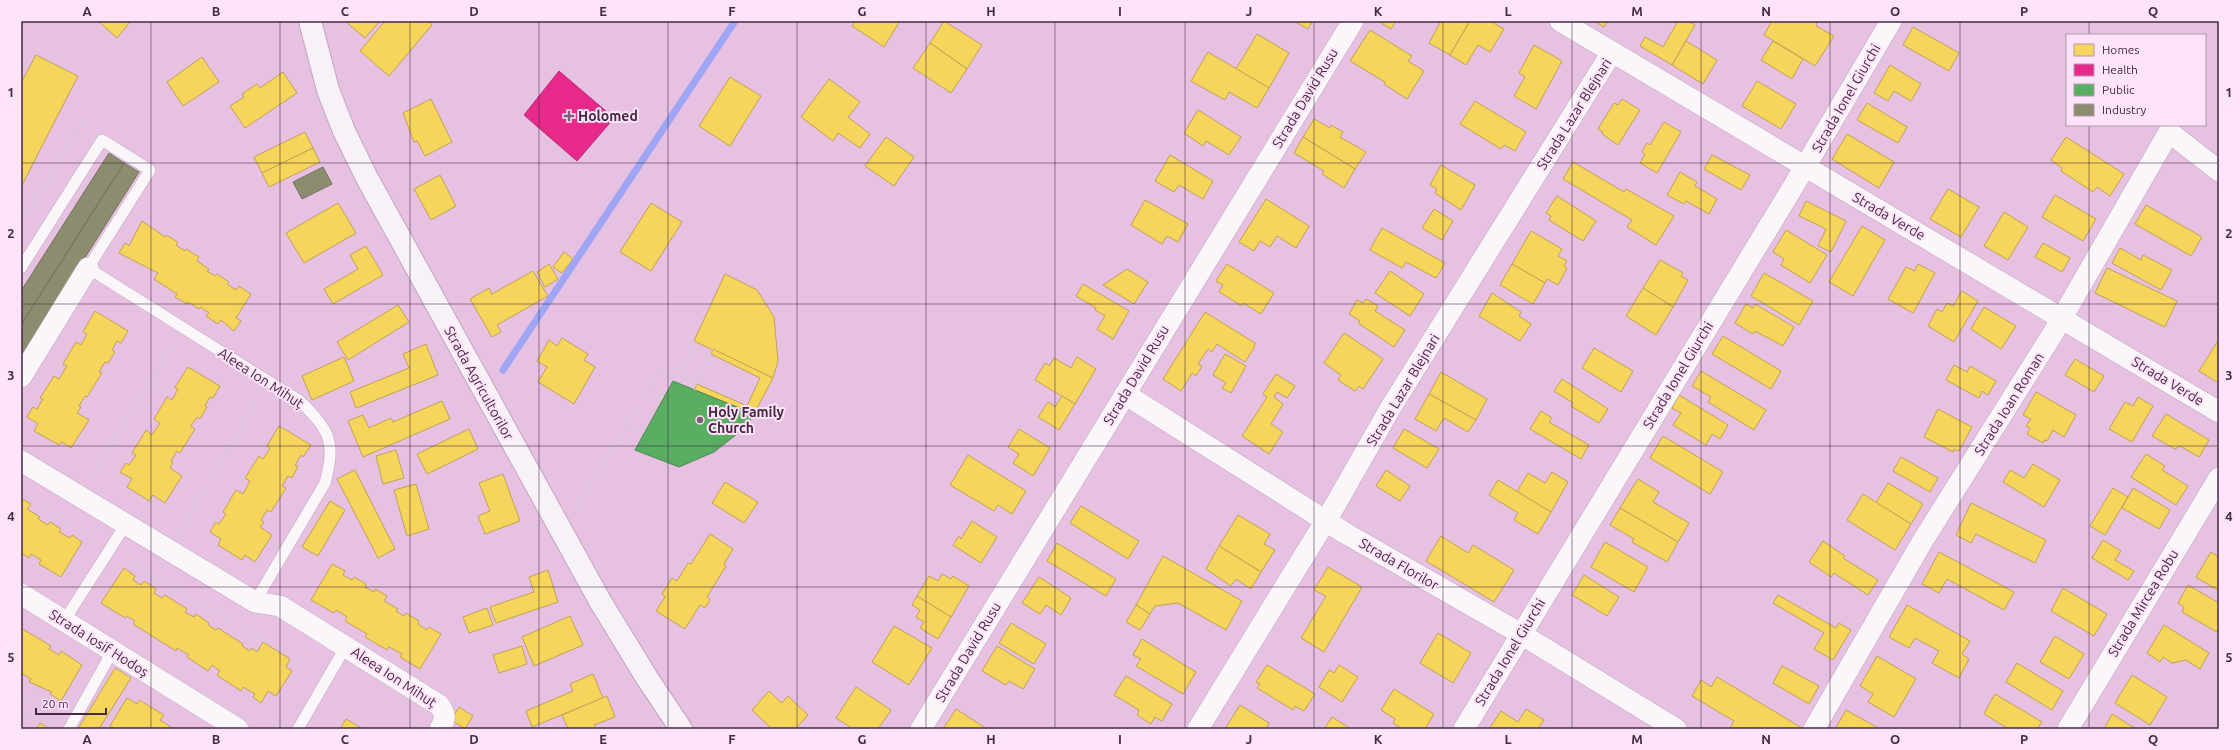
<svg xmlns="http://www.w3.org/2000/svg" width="2240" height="750" font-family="Ubuntu,sans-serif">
<rect width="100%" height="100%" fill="#e6c1e1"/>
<g fill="#f6d55c" stroke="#c1a254">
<path d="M98 21H129L130 22 117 38Z"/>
<path d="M345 21H380L365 38Z"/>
<path d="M385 21H429L432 25 389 76 360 51Z"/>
<path d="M855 21H900L884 47 852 26Z"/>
<path d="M944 21 982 45 967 69 930 43Z"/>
<path d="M1294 21H1313L1308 29Z"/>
<path d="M1378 21H1396L1391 29Z"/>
<path d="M1441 21H1470L1450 55 1429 43Z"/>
<path d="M1470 21H1490L1504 29 1490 52 1478 45 1466 65 1450 55Z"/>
<path d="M1594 21H1607L1604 27Z"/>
<path d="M1678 21H1687L1695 25 1672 65 1640 46 1645 37 1663 47Z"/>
<path d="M1772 21H1817L1816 26 1834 36 1815 66 1764 35Z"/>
<path d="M1913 27 1959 53 1949 71 1903 45Z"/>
<path d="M1370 30 1412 56 1408 61 1424 71 1407 99 1384 84 1385 82 1350 61Z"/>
<path d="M1257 34 1289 53 1269 88 1236 69Z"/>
<path d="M1686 41 1717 60 1703 84 1672 65Z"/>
<path d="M1773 41 1803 59 1792 79 1761 60Z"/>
<path d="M930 43 967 69 951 93 913 68Z"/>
<path d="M1534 45 1562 61 1536 109 1514 96 1525 77 1519 73Z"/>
<path d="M1208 52 1269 88 1257 108 1229 92 1225 100 1191 81Z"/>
<path d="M36 55 78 76 21 187V83Z"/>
<path d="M202 57 219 82 183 106 167 82Z"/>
<path d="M1890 65 1921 84 1911 101 1894 91 1888 101 1874 93Z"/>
<path d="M283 72 297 93 245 128 230 106 244 97 242 94 257 84 260 88Z"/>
<path d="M730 77 761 96 730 146 699 126Z"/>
<path d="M829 79 860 102 848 117 870 134 860 148 838 133 833 141 801 117Z"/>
<path d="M1757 81 1796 104 1781 129 1742 106Z"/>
<path d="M431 99 452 142 425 156 417 141 414 142 403 113Z"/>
<path d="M1622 99 1640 110 1618 145 1602 134 1603 132 1598 129 1614 103 1618 105Z"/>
<path d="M1475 101 1526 132 1515 151 1504 145 1501 149 1460 124Z"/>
<path d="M1867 103 1907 127 1898 143 1857 120Z"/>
<path d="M1198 110 1241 137 1229 155 1206 141 1203 146 1184 133Z"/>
<path d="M1314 119 1330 128 1331 125 1343 132 1340 137 1366 152 1355 169 1303 137Z"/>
<path d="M1664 122 1681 132 1657 173 1640 163 1645 154 1642 152 1647 143 1650 145Z"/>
<path d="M305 132 313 148 262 173 254 157Z"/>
<path d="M1847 134 1894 162 1879 188 1832 159Z"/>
<path d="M886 137 914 157 894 186 865 166Z"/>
<path d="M1303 137 1355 169 1344 188 1322 174 1324 171 1294 153Z"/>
<path d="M2066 137 2124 174 2110 196 2097 187 2093 192 2061 171 2062 168 2051 160Z"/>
<path d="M313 148 320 162 269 187 262 173Z"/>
<path d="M1170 155 1213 181 1203 199 1179 185 1174 192 1155 181Z"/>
<path d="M1712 155 1750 175 1741 190 1704 169Z"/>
<path d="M1573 162 1624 192 1626 189 1674 216 1656 245 1627 227 1632 220 1563 179Z"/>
<path d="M1441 165 1475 185 1461 210 1435 193 1437 189 1430 185Z"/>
<path d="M1680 172 1697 182 1695 186 1717 199 1709 214 1686 201 1684 204 1667 195Z"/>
<path d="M440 175 456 206 431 220 414 189Z"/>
<path d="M1948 189 1979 207 1961 237 1930 219Z"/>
<path d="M2055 195 2096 219 2083 241 2042 217Z"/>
<path d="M1557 196 1596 221 1583 241 1549 220 1551 216 1546 213Z"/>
<path d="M1266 199 1309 226 1296 248 1277 236 1270 247 1260 241 1254 251 1239 242Z"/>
<path d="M1145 200 1188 224 1178 242 1167 236 1162 244 1131 225Z"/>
<path d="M1806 201 1846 221 1831 252 1818 246 1826 229 1799 216Z"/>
<path d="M338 203 356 233 304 263 286 233Z"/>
<path d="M651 203 682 222 651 271 620 252Z"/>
<path d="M2146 205 2202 237 2191 256 2135 224Z"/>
<path d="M1434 209 1453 221 1442 240 1422 228Z"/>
<path d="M2004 212 2028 227 2008 260 1984 246Z"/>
<path d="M142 221 165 237 166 235 178 242 176 245 185 251 186 249 199 257 197 261 209 269 207 271 215 276 217 274 229 282 227 284 236 290 239 286 251 294 236 318 241 321 234 331 221 320 218 324 206 316 209 313 200 307 199 309 188 302 187 304 175 297 177 294 154 279 158 273 119 253 125 243 129 246Z"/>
<path d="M1862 226 1885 240 1853 296 1829 282Z"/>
<path d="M1382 228 1445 263 1436 278 1406 262 1402 268 1370 250Z"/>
<path d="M1786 230 1827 255 1810 283 1781 265 1784 259 1773 252Z"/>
<path d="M1531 231 1562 249 1558 256 1567 261 1564 266 1567 268 1558 285 1547 279 1545 283 1512 264Z"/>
<path d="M2043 243 2070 258 2062 272 2035 257Z"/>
<path d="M366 246 383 275 333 304 324 289 358 269 350 255Z"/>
<path d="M2120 248 2141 260 2143 255 2172 270 2161 290 2112 263Z"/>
<path d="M564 252 573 259 562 273 553 267Z"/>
<path d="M1660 260 1683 273 1681 276 1688 280 1673 307 1643 288Z"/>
<path d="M549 264 558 279 545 287 537 272Z"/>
<path d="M1227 264 1274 293 1261 314 1243 303 1242 306 1219 292 1223 285 1216 281Z"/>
<path d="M1512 264 1545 283 1533 304 1500 285Z"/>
<path d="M1918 264 1935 273 1913 313 1888 299 1906 267 1915 271Z"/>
<path d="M2107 268 2177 301 2165 327 2095 293Z"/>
<path d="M1127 269 1148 282 1134 304 1103 285Z"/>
<path d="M533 271 548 296 497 325 501 332 492 337 470 299 489 288 492 294Z"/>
<path d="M1390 271 1424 294 1410 316 1375 293Z"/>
<path d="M1764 273 1813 301 1799 325 1751 296Z"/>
<path d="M725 274 757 290 774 317 778 361 773 378 694 341Z"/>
<path d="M1083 284 1129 311 1113 339 1097 329 1105 316 1095 310 1096 308 1076 296Z"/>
<path d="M1643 288 1673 307 1656 335 1626 316Z"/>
<path d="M1962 291 1978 301 1954 342 1928 326 1937 309 1942 312 1947 303 1953 306Z"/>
<path d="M1492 293 1521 312 1519 316 1531 324 1520 341 1479 316Z"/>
<path d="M1366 299 1378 306 1375 311 1405 330 1394 347 1358 323 1360 321 1349 314 1357 300 1363 303Z"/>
<path d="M1746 304 1753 308 1755 304 1794 327 1783 346 1755 331 1753 334 1735 323Z"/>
<path d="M398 305 409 322 348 360 337 342Z"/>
<path d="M1984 307 2016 326 2001 349 1971 329Z"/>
<path d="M95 311 128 331 121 343 117 341 112 350 115 352 108 363 105 362 99 372 102 373 87 397 85 396 79 406 81 407 77 413 89 420 71 448 62 442 59 445 34 431 38 424 27 417 33 407 37 409 43 399 40 398 54 376 59 379 67 366 63 364 76 342 81 345 87 334 83 332Z"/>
<path d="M1205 312 1255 343 1254 348 1245 362 1217 344 1212 352 1208 349 1198 364 1202 366 1196 376 1192 373 1181 391 1163 379Z"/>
<path d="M1344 333 1383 359 1363 389 1359 386 1355 391 1338 380 1341 375 1324 363Z"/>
<path d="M1723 336 1781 371 1771 389 1712 354Z"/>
<path d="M562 338 588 354 584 360 595 367 574 404 538 382 547 367 537 361 549 340 557 346Z"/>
<path d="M2219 339V379L2217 382 2199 371Z"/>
<path d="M426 344 438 375 356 408 350 392 409 368 403 354Z"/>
<path d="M1594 348 1633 371 1621 392 1582 368Z"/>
<path d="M713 349 773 378 754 414 695 390 697 384 747 406 760 378 711 354Z"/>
<path d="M1225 354 1246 366 1231 393 1222 388 1226 383 1213 375Z"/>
<path d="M344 357 354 381 312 400 302 376Z"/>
<path d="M1077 357 1096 369 1075 404 1035 380 1045 363 1049 366 1054 358 1071 368Z"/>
<path d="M2075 359 2104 376 2094 392 2065 375Z"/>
<path d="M1954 365 1967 372 1970 366 1996 381 1988 395 1982 391 1979 398 1946 380Z"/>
<path d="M188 367 220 386 213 398 210 397 205 406 207 407 200 419 197 417 191 426 195 429 180 453 177 451 171 461 173 462 170 468 182 476 165 503 153 495 149 501 127 487 132 479 120 472 126 463 129 465 136 455 132 453 146 430 152 435 160 423 154 419 167 397 172 400 178 389 175 387Z"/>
<path d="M1701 371 1766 410 1754 430 1708 402 1711 397 1692 386Z"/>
<path d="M1441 372 1487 399 1476 420 1429 394Z"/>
<path d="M1276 374 1295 386 1287 398 1277 392 1274 397 1283 404 1271 424 1283 432 1269 454 1242 436 1267 397 1263 394Z"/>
<path d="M1562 379 1608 409 1599 423 1571 406 1573 403 1554 391Z"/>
<path d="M2036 392 2076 415 2064 437 2053 430 2047 441 2044 440 2043 443 2027 434 2030 428 2026 426 2031 419 2023 415Z"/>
<path d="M1429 394 1476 420 1468 432 1444 418 1436 431 1415 419Z"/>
<path d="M1679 395 1728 425 1720 439 1712 434 1706 445 1673 425 1681 413 1672 408Z"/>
<path d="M1062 396 1075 404 1059 430 1038 417 1048 402 1055 407Z"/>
<path d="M2138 397 2153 406 2132 442 2109 429 2125 402 2133 406Z"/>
<path d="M442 401 450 419 363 457 348 421 363 415 369 428 391 418 393 422Z"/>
<path d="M1938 409 1972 427 1959 451 1954 449 1953 452 1924 437Z"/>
<path d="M1541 411 1552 418 1549 422 1589 445 1581 459 1530 429Z"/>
<path d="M2166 414 2209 440 2199 457 2180 446 2175 449 2152 436Z"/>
<path d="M279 426 311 445 303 457 301 455 295 465 298 466 292 478 288 476 282 486 286 488 271 512 267 510 261 520 264 522 260 527 272 535 255 562 245 555 242 560 218 545 221 539 210 532 216 522 219 524 226 514 223 512 236 490 243 494 250 481 245 478 259 456 263 459 270 448 267 446Z"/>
<path d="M469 429 478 449 427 474 417 454Z"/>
<path d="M1019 429 1050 448 1033 476 1013 463 1019 454 1008 447Z"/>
<path d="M1404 429 1439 449 1427 468 1393 448Z"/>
<path d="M1663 436 1723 472 1710 494 1650 458Z"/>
<path d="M396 450 404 478 383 484 376 456Z"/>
<path d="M2146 454 2165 466 2162 470 2188 486 2176 505 2131 477Z"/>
<path d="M968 455 1026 491 1012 514 998 505 994 511 950 485Z"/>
<path d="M1901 457 1938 478 1930 492 1893 471Z"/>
<path d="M2033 464 2060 480 2044 507 2003 482 2010 470 2024 478Z"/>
<path d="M355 470 395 549 378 558 337 479Z"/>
<path d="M1386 470 1410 486 1400 501 1376 486Z"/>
<path d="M1552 472 1568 482 1551 512 1517 492 1528 473 1545 483Z"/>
<path d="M503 474 520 521 485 534 478 516 490 511 479 483Z"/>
<path d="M1638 479 1659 492 1653 502 1689 523 1678 542 1620 508Z"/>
<path d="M1498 480 1551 512 1538 534 1514 520 1518 513 1489 495Z"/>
<path d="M725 482 758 502 744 523 712 503Z"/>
<path d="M1888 483 1923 504 1911 524 1876 503Z"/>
<path d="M416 484 429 529 407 536 394 490Z"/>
<path d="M2113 488 2128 497 2105 535 2090 526Z"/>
<path d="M2133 488 2170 510 2159 529 2122 508Z"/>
<path d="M1863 494 1911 524 1895 550 1847 520Z"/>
<path d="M21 498 31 504 27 509 40 517 38 519 48 525 50 522 61 529 59 532 70 538 72 535 82 542 61 577 39 564 41 560 31 554 29 558 21 553Z"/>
<path d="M330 501 345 510 318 556 302 547Z"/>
<path d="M1971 503 2046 540 2035 563 1976 534 1971 543 1956 535Z"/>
<path d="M1081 506 1139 541 1128 559 1070 523Z"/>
<path d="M1620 508 1678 542 1667 562 1632 542 1634 539 1610 525Z"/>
<path d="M1238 515 1270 534 1264 544 1275 550 1261 572 1219 546Z"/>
<path d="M972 521 997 537 981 563 953 545 959 536 961 539Z"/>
<path d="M710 534 733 549 724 564 726 566 707 597 710 600 705 608 700 605 685 629 656 611 665 597 662 594 672 578 677 581 688 563 691 564Z"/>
<path d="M1441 536 1468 553 1473 545 1514 570 1494 602 1426 561Z"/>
<path d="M2103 540 2121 551 2115 560 2134 571 2128 580 2092 558Z"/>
<path d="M1823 541 1845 556 1843 558 1878 580 1868 595 1834 573 1831 577 1809 562Z"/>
<path d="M1605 542 1648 567 1634 592 1591 567Z"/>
<path d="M1057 543 1116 579 1106 596 1047 561Z"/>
<path d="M1219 546 1261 572 1251 589 1236 579 1231 586 1206 569Z"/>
<path d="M1939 552 2014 592 2004 610 1947 579 1939 593 1922 584Z"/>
<path d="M2211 552 2219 557V591L2196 577Z"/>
<path d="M1163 556 1242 601 1226 630 1178 603 1155 606 1150 614 1136 605Z"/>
<path d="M332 564 345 571 343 575 352 580 354 577 366 584 365 587 374 592 375 589 387 596 384 601 398 609 396 611 404 616 406 613 419 621 418 624 427 630 429 627 441 634 420 669 400 657 402 654 389 647 387 650 365 637 367 634 345 621 347 617 336 610 334 613 311 600Z"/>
<path d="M1328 567 1362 587 1324 652 1301 638 1326 596 1314 590Z"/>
<path d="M124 568 135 576 133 580 141 585 144 581 156 589 154 593 162 598 165 595 187 609 185 612 194 617 196 614 209 623 208 625 216 630 218 628 243 644 242 646 250 651 252 648 257 652 263 642 290 659 286 667 292 671 276 696 268 691 261 703 253 697 255 694 243 687 241 691 217 675 220 671 212 665 208 671 187 657 189 655 177 648 176 651 133 624 135 621 127 616 125 618 101 603Z"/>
<path d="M548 570 558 602 496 623 490 607 534 592 529 577Z"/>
<path d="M942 574 951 579 953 576 969 586 951 617 917 596 929 576 938 581Z"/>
<path d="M1584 575 1619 597 1607 616 1572 595Z"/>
<path d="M1039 577 1071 598 1061 615 1046 605 1040 614 1022 603Z"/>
<path d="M2188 585 2219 603V628L2217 632 2182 612 2184 607 2178 603Z"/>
<path d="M2063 588 2107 614 2094 636 2051 611Z"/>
<path d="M1778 595 1836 628 1839 623 1851 630 1833 660 1814 649 1824 633 1773 603Z"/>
<path d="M917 596 951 617 938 639 920 628 924 622 916 617 920 610 912 605Z"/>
<path d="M1136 605 1150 614 1140 630 1126 622Z"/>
<path d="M1907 605 1970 641 1962 654 1969 659 1959 678 1932 663 1939 651 1915 638 1909 648 1889 637Z"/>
<path d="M487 608 493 625 469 633 463 617Z"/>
<path d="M570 616 583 645 534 666 522 637Z"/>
<path d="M1011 623 1046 644 1034 664 999 643Z"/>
<path d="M2164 625 2209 653 2200 669 2186 660 2172 663 2163 657 2160 662 2147 653Z"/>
<path d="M894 626 932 648 909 685 872 662Z"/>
<path d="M21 628 51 646 49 649 59 655 61 651 82 665 61 701 50 694 52 692 29 682 31 679 21 673Z"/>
<path d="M1438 633 1471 653 1453 683 1420 663Z"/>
<path d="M2055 636 2084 654 2069 679 2040 662Z"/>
<path d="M1142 639 1196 672 1183 694 1136 666 1141 659 1133 655Z"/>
<path d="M522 646 527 664 499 673 493 655Z"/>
<path d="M997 646 1035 669 1023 689 1009 681 1006 685 982 671Z"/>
<path d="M1877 656 1916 679 1894 717 1868 702 1873 694 1860 686Z"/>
<path d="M2017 663 2063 691 2052 710 2006 682Z"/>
<path d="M1267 665 1315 694 1304 711 1295 706 1293 710 1257 688 1260 684 1256 682Z"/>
<path d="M1339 665 1358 677 1342 702 1319 687 1329 670 1334 673Z"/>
<path d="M1782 666 1819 686 1809 704 1773 683Z"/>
<path d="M115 668 131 678 99 729H78Z"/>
<path d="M593 674 603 698 532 727 526 711 573 691 570 684Z"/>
<path d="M2132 675 2167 697 2150 725 2115 703Z"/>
<path d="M1126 676 1172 704 1162 721 1155 717 1151 724 1137 715 1139 710 1114 695Z"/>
<path d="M1717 677 1802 728 1801 729 1730 728 1734 721 1692 696 1701 680 1711 687Z"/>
<path d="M856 687 891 710 878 729H853L836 718Z"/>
<path d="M1394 689 1434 714 1425 729H1402L1393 723 1395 719 1381 710Z"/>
<path d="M769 691 782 703 788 696 808 715 797 727 799 729H772L752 710Z"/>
<path d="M1995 694 2042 722 2037 729H2009L1984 714Z"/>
<path d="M607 696 615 717 594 725 596 728 594 729H568L562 715Z"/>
<path d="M127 698 137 704 139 700 164 715 160 720 171 727 170 729H115L110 726Z"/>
<path d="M1240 705 1269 723 1266 729H1225Z"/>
<path d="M459 707 473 716 465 729 451 720Z"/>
<path d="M956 709 987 729H943Z"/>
<path d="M1526 709 1544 720 1538 729H1489L1501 711 1518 722Z"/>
<path d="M1846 710 1880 729H1835Z"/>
<path d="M2112 714 2136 729H2104Z"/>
<path d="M1332 717 1351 729H1324Z"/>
<path d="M346 719 363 729H340Z"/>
<path d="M40 723 50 729H36Z"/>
</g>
<path fill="#e7298a" stroke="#b62974" d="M559 71 614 118 577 161 524 115Z"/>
<path fill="#5aae61" stroke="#538657" d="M673 381 695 390 754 414 746 427 714 452 679 467 635 450Z"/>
<g fill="#8c8c6e" stroke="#766f60">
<path d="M109 153 124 163 21 325V291Z"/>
<path d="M124 163 139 172 21 359V325Z"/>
<path d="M323 167 332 184 302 199 293 182Z"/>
</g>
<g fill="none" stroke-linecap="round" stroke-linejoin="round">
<path stroke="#9da5f4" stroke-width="7" d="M503 370 735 21"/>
<g stroke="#c1a5be" stroke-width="12">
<g id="lane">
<path d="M21 268 102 140 150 170 88 268 300 401C330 431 336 441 325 483L255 602"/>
<path d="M64 621 126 524"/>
<path d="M69 729 112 652"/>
<path d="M298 729 346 646"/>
</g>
</g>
<g stroke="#c1a5be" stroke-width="22">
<g id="street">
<path d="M1560 21 2219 412"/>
<path d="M21 377 88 268"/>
<path d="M1125 394 1345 533 1521 634 1676 729"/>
<path d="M21 461 255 602 280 606 439 705C446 714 446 719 440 729"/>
<path d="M21 594 238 729"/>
<path d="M921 729 1353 21"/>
<path d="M1198 729 1334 507 1391 407 1612 52"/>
<path d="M1464 729 1805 167 1891 21"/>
<path d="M1814 729 1922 542 2055 330 2169 132 2219 171"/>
<path d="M2068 729 2219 478"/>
</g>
</g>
<g stroke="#c1a5be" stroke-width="24">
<path id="secondary" d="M310 21 328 90 344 131 367 178 600 601 647 678 681 729"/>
</g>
<g stroke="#d5cad3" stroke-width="2.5" stroke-dasharray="1 3" stroke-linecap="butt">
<path d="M21 226 83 121"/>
<path d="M680 377 695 346 711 354"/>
<path d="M151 381 172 400"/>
<path d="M649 389 663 398"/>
<path d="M695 390 697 384"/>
<path d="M627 425 643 435"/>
<path d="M91 478 175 343"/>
<path d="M21 494 95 540"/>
<path d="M136 504 141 495"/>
<path d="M576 509 661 369 697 384 713 349"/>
<path d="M180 532 260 396"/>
<path d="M123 558 305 665"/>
<path d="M21 711 40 688"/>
<path d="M21 712 52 729"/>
</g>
<use href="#lane" stroke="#fbf6fa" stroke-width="11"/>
<use href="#street" stroke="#fbf6fa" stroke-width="21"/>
<use href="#secondary" stroke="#f9f1f8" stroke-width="22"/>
</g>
<path fill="none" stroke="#442a41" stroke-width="1" stroke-opacity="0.55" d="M151 21V729M280 21V729M410 21V729M539 21V729M668 21V729M797 21V729M926 21V729M1055 21V729M1185 21V729M1314 21V729M1443 21V729M1572 21V729M1701 21V729M1830 21V729M1960 21V729M2089 21V35M2089 125V729M21 163H2219M21 304H2219M21 446H2219M21 587H2219"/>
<g fill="#7d5f79" stroke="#ffe3fa" stroke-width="1.5">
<path d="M567 110h4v4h4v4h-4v4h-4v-4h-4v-4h4z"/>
<circle cx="700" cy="420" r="4"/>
</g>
<g text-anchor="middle" stroke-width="4" stroke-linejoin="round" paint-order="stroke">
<g font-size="14" fill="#442a41" stroke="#ffe3fa">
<text transform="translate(1305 98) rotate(-59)" y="5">Strada David Rusu</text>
<text transform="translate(1846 98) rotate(-60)" y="5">Strada Ionel Giurchi</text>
<text transform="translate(1574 114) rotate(-58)" y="5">Strada Lazar Blejnari</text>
<text transform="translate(1889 216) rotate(30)" y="5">Strada Verde</text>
<text transform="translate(1136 375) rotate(-59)" y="5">Strada David Rusu</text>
<text transform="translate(1678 375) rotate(-59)" y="5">Strada Ionel Giurchi</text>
<text transform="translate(261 378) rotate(33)" y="5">Aleea Ion Mihuț</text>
<text transform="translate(2168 381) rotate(31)" y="5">Strada Verde</text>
<text transform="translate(479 383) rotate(61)" y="5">Strada Agricultorilor</text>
<text transform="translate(1403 390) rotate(-59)" y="5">Strada Lazar Blejnari</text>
<text transform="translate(2009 404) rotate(-58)" y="5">Strada Ioan Roman</text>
<text transform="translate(1399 564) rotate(30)" y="5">Strada Florilor</text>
<text transform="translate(2143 603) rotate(-59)" y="5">Strada Mircea Robu</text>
<text transform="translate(99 643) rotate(32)" y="5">Strada Iosif Hodoș</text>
<text transform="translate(968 652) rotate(-59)" y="5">Strada David Rusu</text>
<text transform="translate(1510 652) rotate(-59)" y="5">Strada Ionel Giurchi</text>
<text transform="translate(394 677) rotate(33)" y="5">Aleea Ion Mihuț</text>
</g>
<g font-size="14" font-weight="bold" fill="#442a41" stroke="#ffe3fa" text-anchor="start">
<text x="578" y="121">Holomed</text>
<text x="708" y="417">Holy Family<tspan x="708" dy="16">Church</tspan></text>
</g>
</g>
<rect width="2240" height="750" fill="none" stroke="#ffe3fa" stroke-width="44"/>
<rect x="2066" y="34" width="140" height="92" fill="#ffe3fa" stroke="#b499b0"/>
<rect x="2074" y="44" width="20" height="12" fill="#f6d55c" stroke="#b499b0"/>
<text x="2102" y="54" font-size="12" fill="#442a41">Homes</text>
<rect x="2074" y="64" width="20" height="12" fill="#e7298a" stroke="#b499b0"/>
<text x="2102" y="74" font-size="12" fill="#442a41">Health</text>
<rect x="2074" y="84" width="20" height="12" fill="#5aae61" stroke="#b499b0"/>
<text x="2102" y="94" font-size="12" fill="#442a41">Public</text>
<rect x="2074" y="104" width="20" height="12" fill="#8c8c6e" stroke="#b499b0"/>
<text x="2102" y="114" font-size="12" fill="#442a41">Industry</text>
<path d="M36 708v6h70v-6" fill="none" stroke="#442a41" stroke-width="2"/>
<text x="42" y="708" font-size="12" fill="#442a41" stroke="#ffe3fa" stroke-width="3" paint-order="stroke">20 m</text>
<rect x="22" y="22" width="2196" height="706" fill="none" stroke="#442a41" stroke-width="1.5"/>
<g font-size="13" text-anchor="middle" font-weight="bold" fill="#442a41">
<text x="87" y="16">A</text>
<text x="216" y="16">B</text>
<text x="345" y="16">C</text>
<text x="474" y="16">D</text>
<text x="603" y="16">E</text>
<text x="732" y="16">F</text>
<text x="862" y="16">G</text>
<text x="991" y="16">H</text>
<text x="1120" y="16">I</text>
<text x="1249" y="16">J</text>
<text x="1378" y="16">K</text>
<text x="1508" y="16">L</text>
<text x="1637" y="16">M</text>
<text x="1766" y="16">N</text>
<text x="1895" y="16">O</text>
<text x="2024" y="16">P</text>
<text x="2153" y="16">Q</text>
<text x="11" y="97">1</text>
<text x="2229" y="97">1</text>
<text x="11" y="238">2</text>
<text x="2229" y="238">2</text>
<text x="11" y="380">3</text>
<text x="2229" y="380">3</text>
<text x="11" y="521">4</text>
<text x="2229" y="521">4</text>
<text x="11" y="662">5</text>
<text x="2229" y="662">5</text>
<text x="87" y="744">A</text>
<text x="216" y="744">B</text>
<text x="345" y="744">C</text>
<text x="474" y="744">D</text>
<text x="603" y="744">E</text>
<text x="732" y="744">F</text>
<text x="862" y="744">G</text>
<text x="991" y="744">H</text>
<text x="1120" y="744">I</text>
<text x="1249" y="744">J</text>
<text x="1378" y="744">K</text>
<text x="1508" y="744">L</text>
<text x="1637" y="744">M</text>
<text x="1766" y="744">N</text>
<text x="1895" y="744">O</text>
<text x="2024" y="744">P</text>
<text x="2153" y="744">Q</text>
</g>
</svg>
